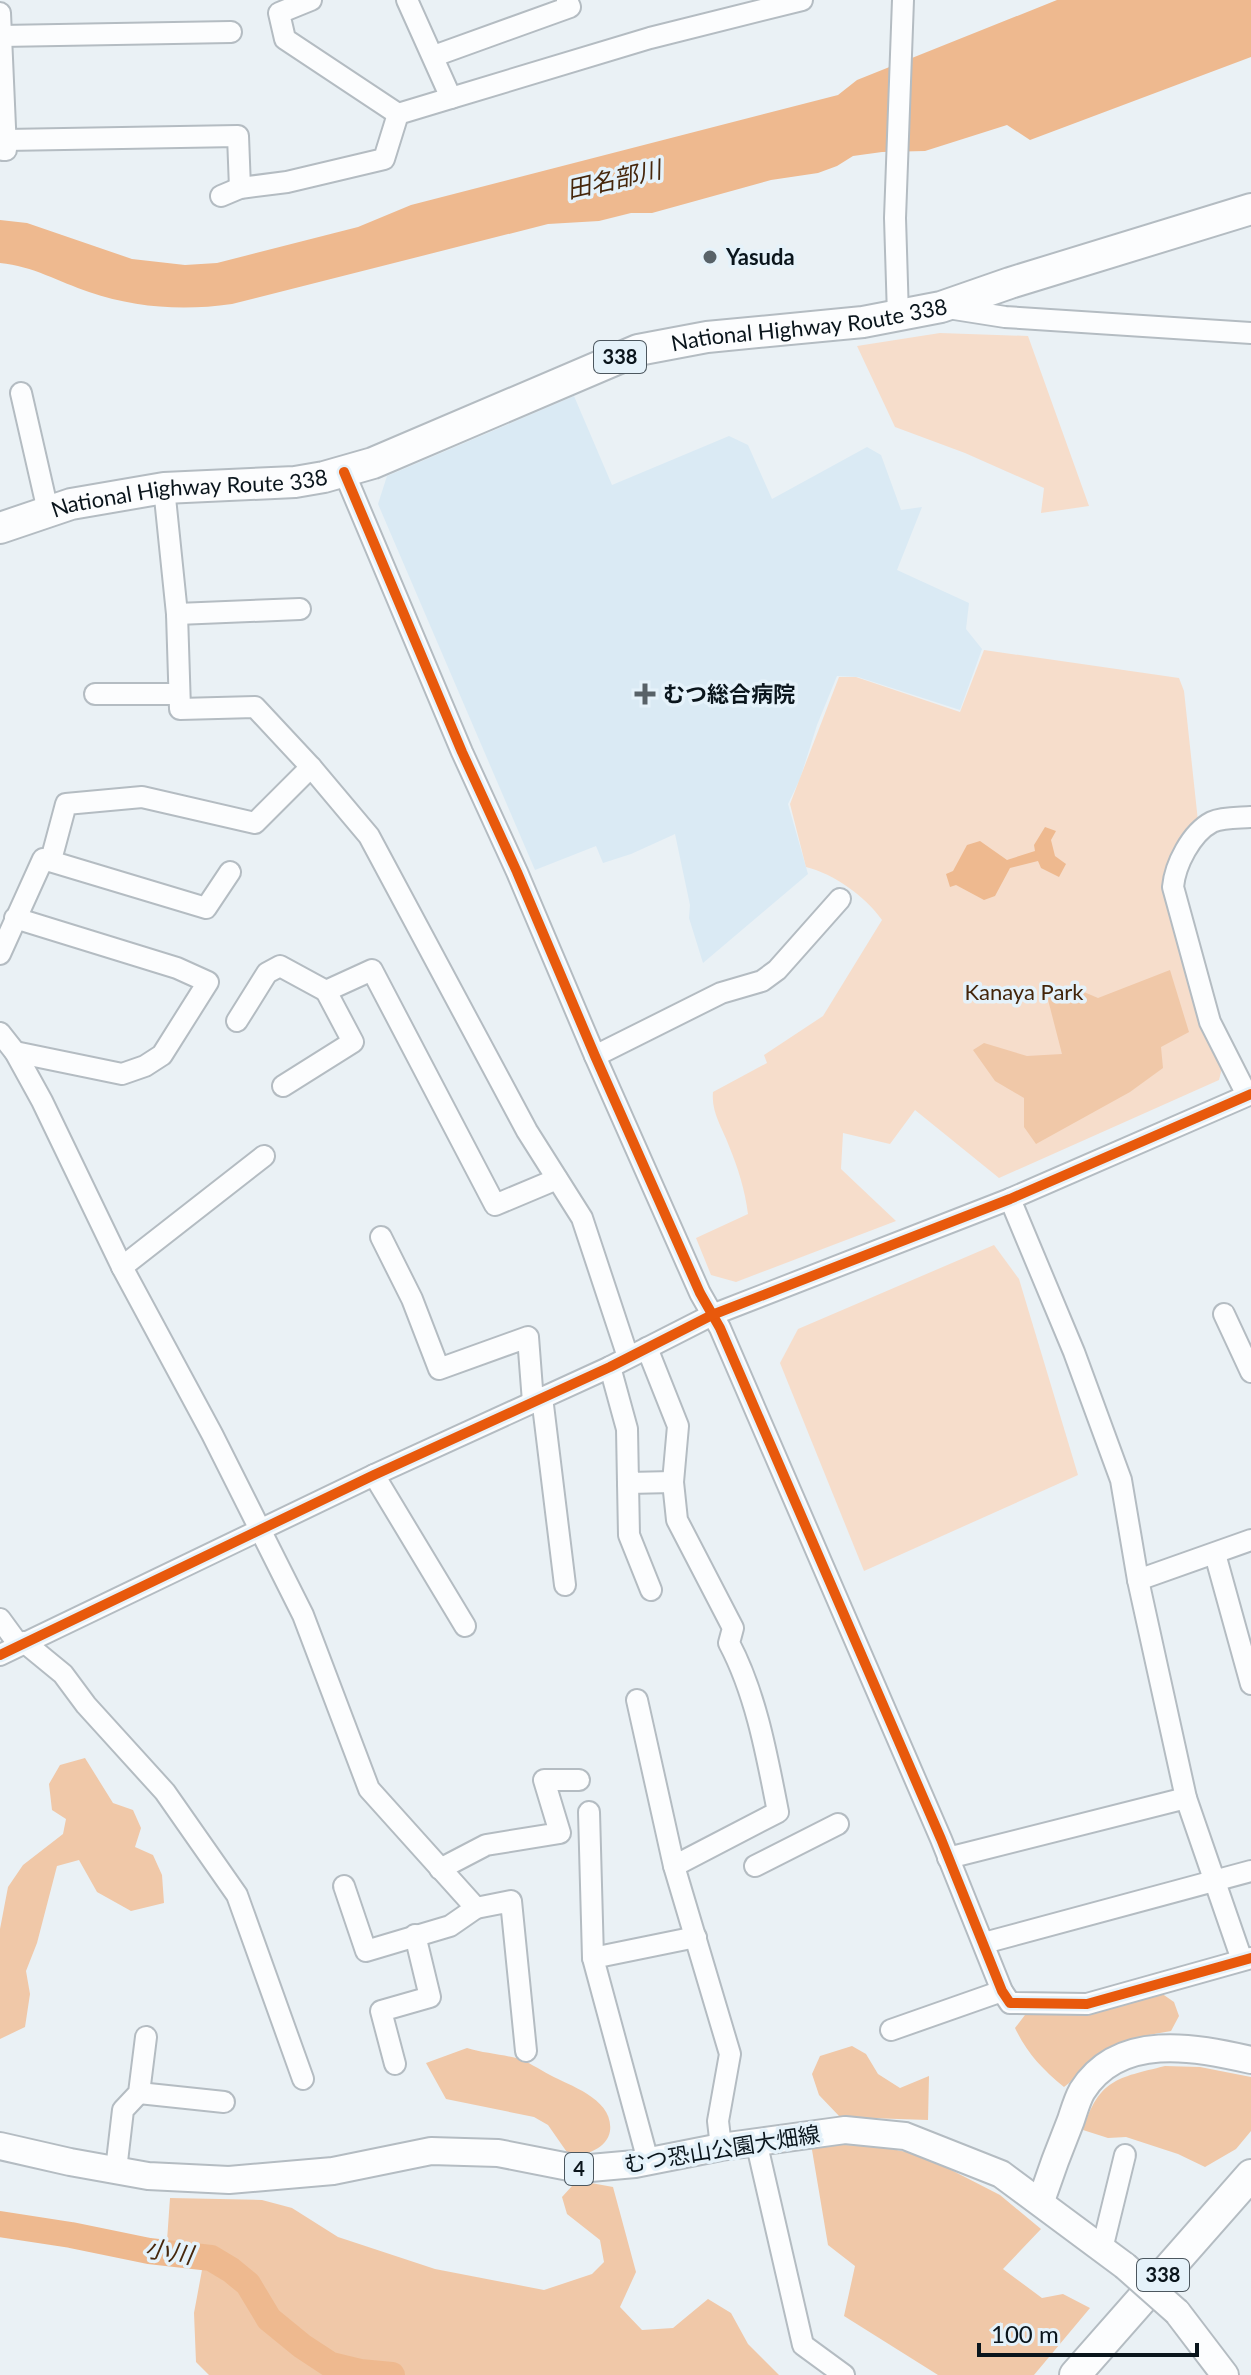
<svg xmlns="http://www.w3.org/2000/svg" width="1251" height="2375" font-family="Lato,'Noto Sans JP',sans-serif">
<rect width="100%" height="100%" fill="#eaf1f5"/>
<path fill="#daeaf4" d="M574 396 612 485 729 436 748 445 772 499 867 447 881 455 901 510 922 507 897 570 969 603 966 629 982 649 960 710 858 677 837 676 817 725 800 779 788 804 808 874 703 963 689 918 690 905 675 834 631 854 603 863 596 846 535 870 378 504 387 476Z"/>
<g fill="#f6ddcb">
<path d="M940 333 1028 336 1089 506 1041 513 1044 488 965 453 895 427 857 346Z"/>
<path d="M984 650 1179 678 1184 691 1198 821C1180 845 1165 859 1165 890L1201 1025 1222 1068 1219 1080 999 1178 915 1110 890 1144 843 1133 841 1169 896 1221 736 1282 711 1275 696 1238 748 1214C745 1190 738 1168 729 1146 722 1127 711 1112 713 1092L767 1063 764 1055 823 1016 882 920C865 896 834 874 806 867L790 804 839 677H856L960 712Z"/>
<path d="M994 1245 1019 1279 1078 1475 864 1571 780 1363 798 1329Z"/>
</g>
<g fill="#f0c8a8">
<path d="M1170 970 1189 1032 1161 1047 1163 1068 1130 1092 1036 1144 1024 1127V1098L995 1081 973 1050 984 1043 1027 1056 1062 1054 1046 992 1070 986 1098 998Z"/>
<path d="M85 1758 113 1803 133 1810 141 1828 135 1847 153 1855 162 1875 164 1903 131 1911 97 1892 79 1860 57 1866 37 1943 26 1971 30 1994 25 2027 0 2039V1929L8 1887 23 1865 63 1834 66 1819 52 1810 49 1784 60 1765Z"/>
<path d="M1161 1993 1174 2002 1179 2016 1171 2031C1143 2036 1114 2040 1092 2060 1082 2069 1075 2079 1064 2087 1042 2069 1027 2053 1015 2028L1025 2015 1093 2012Z"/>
<path d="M852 2046 866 2054 878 2074 900 2088 929 2076 928 2120 840 2117 819 2095 812 2074 820 2056Z"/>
<path d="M467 2048C483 2053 500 2054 516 2058 527 2061 539 2069 550 2075 570 2086 614 2099 610 2131 607 2149 586 2154 571 2158L548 2125 534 2117 446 2099 426 2063Z"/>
<path d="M1165 2066 1200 2067 1251 2077V2131L1236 2149 1205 2167 1178 2154 1126 2137 1108 2138 1083 2130C1099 2079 1117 2078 1165 2066Z"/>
<path d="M811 2144 876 2146 922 2155 1000 2195 1041 2229 1003 2269 1042 2298 1063 2294 1090 2308 1034 2375H938L844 2316 855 2266 828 2245Z"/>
<path d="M591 2183 613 2187 636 2272 620 2307 642 2330 673 2328 708 2299 731 2313 748 2344 779 2375H209L196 2362 194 2313 202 2270 166 2255 170 2198 262 2200 292 2208 338 2237 435 2269 544 2290 592 2274 604 2262 600 2240 567 2214 562 2197 572 2186Z"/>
</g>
<g fill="#eeb98f">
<path d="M1057 0H1251V57L1030 140 1007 125 925 151 882 152 853 156 837 166 818 173 771 180 652 213H631L599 221 548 224 232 304C183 311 136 308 89 292 59 282 33 266 0 263V220L27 223 132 259 185 265 217 263 358 227 411 205 838 95 857 80Z"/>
<path d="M1045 827 1056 831 1051 840 1055 856 1066 864 1059 877 1041 868 1038 861 1010 868 995 896 984 900 956 885 950 887 946 874 953 871 967 845 980 841 1007 860 1035 851 1034 845Z"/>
</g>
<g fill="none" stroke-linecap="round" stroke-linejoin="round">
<path stroke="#eeb98f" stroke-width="26" d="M0 2224 71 2235 149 2251 211 2258 231 2270 248 2284 269 2319 302 2346 331 2365 360 2372 392 2375"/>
<g stroke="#b4bcc2" stroke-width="24">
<g id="minor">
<path d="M311 0 279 13 285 39 398 114"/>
<path d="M407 0 451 98 650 38 802 0"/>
<path d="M0 13 6 150H3"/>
<path d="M1 36 231 32"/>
<path d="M434 56 570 7 567 0"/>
<path d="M6 140 238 136 240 188"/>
<path d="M221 196 240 188 287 182 384 159 398 114 451 98"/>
<path d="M948 308 1005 317 1251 333"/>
<path d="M898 316 895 218 903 0"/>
<path d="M21 393 48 511"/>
<path d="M344 472 462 752 517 872 595 1056 700 1293 720 1328 941 1839 1002 1991 1010 2003 1087 2004 1251 1958"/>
<path d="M164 488 177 614 180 709 255 707 311 767 369 836 527 1131 582 1218 628 1357"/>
<path d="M177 614 300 609"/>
<path d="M95 694H179"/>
<path d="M51 860 66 804 142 797 255 823 311 767"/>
<path d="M15 918 177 968 208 982 162 1055 145 1066 122 1074 15 1052"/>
<path d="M0 954 43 859 206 908 230 872"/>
<path d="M237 1021 267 973 280 966 326 991 372 970 495 1205 557 1179"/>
<path d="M0 1033 15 1052 42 1101 122 1267 212 1434 303 1615 369 1789 476 1908 511 1901 526 2051"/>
<path d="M595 1056 721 993 762 981 777 970 840 899"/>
<path d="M283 1086 353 1042 326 991"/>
<path d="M1247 1095 1210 1022 1173 887C1175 865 1191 833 1212 822 1223 817 1239 818 1251 817"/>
<path d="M1010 1199 1074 1352 1121 1480 1138 1580 1186 1798 1242 1960"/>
<path d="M381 1237 412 1299 439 1369 528 1337 533 1402"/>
<path d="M122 1267 264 1156"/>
<path d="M1224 1314 1251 1372"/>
<path d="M647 1348 678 1426 673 1482 677 1520 733 1628 729 1643C756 1694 767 1756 778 1812L674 1866 730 2054 718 2121 721 2147"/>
<path d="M610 1367 627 1429 628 1483 673 1482"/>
<path d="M542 1397 565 1585"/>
<path d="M374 1475 465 1626"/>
<path d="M628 1483 629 1535 651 1590"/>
<path d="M1215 1554 1251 1684"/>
<path d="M1138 1580 1251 1540"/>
<path d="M0 1619 19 1645"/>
<path d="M24 1642 63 1674 86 1705 165 1792 237 1895 303 2079"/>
<path d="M0 1655 374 1475 610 1367 712 1315 1010 1199 1251 1094"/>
<path d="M637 1700 674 1866"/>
<path d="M589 1812 593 1958"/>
<path d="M948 1858 1186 1798"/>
<path d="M755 1866 838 1824"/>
<path d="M440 1869 486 1845 560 1833 544 1780H579"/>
<path d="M344 1886 366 1951 450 1926 476 1908"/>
<path d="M984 1943 1251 1871"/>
<path d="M891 2030 1002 1991"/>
<path d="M395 2064 381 2011 430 1997 415 1935"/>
<path d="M139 2093 224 2102"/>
<path d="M756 2141 803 2345 844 2375"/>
<path d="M648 2161 593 1958 696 1937"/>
<path d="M116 2170 123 2110 139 2093 146 2037"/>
<path d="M1102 2249 1125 2155"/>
</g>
</g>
<g stroke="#b4bcc2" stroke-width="30">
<g id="major">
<path d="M0 2146 70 2162 148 2176 229 2180 333 2171 431 2151 498 2153 579 2169 635 2164 721 2147 845 2130 905 2136 1001 2174 1125 2266"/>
<path d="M1041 2201C1050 2174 1060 2147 1071 2120 1074 2111 1077 2100 1082 2091 1119 2032 1195 2047 1251 2060"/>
<path d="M1177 2312 1225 2375"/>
</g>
</g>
<g stroke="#b4bcc2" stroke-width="34">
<g id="highway">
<path id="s1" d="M0 528 71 504 164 488 295 482 324 477 373 463 638 350 707 337 863 322 941 307 1010 283 1251 209"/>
<path d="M1075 2375 1251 2175"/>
</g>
</g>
<use href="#minor" stroke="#fcfdfe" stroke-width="20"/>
<use href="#major" stroke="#fcfdfe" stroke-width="26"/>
<use href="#highway" stroke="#fcfdfe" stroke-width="30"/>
<g stroke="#b4bcc2" stroke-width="30" stroke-linecap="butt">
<path id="major-bridge" d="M1125 2266 1177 2312"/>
</g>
<use href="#major-bridge" stroke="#fcfdfe" stroke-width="26"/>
<g stroke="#e5f2fa" stroke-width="15">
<g id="cycleway">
<path d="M344 472 462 752 517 872 595 1056 700 1293 720 1328 941 1839 1002 1991 1010 2003 1087 2004 1251 1958"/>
<path d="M0 1655 374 1475 610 1367 712 1315 1010 1199 1251 1094"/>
</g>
</g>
<use href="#cycleway" stroke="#e8590c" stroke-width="10"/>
</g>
<g fill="#586268" stroke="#e5f2fa" stroke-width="3">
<circle cx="710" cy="257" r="8"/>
<path d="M641 682h8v8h8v8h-8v8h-8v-8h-8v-8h8z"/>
</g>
<g text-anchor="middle" stroke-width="7" stroke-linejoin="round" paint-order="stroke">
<g fill="#e5f2fa" stroke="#4c575f" stroke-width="2">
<rect x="594" y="341" width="52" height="32" rx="6"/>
<rect x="565" y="2153" width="28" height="32" rx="6"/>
<rect x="1137" y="2259" width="52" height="32" rx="6"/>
</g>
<g font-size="20" font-weight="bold" fill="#0a151c">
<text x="620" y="364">338</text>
<text x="579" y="2176">4</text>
<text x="1163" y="2282">338</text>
</g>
<g font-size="22" font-weight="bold" fill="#0a151c" stroke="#e5f2fa" text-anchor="start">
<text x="726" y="265">Yasuda</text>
<text x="663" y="702">むつ総合病院</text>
</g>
<g font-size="22" fill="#0a151c" stroke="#e5f2fa">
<text dy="8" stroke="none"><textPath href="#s1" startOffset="842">National Highway Route 338</textPath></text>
<text dy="8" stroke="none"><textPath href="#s1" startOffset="194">National Highway Route 338</textPath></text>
<text transform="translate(722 2149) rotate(-9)" y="8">むつ恐山公園大畑線</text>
</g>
<g font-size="22" fill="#43250a" stroke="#e5f2fa">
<text x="1024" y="1000">Kanaya Park</text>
</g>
<g font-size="24" font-style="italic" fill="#46270c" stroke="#e5f2fa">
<text transform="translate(614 180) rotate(-13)" y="8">田名部川</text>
<text transform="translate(169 2252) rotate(9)" y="8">小川</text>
</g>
</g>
<path d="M979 2343v12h218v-12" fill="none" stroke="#0a151c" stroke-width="4"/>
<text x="991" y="2343" font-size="24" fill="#0a151c" stroke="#e5f2fa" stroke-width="6" paint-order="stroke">100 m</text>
</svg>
